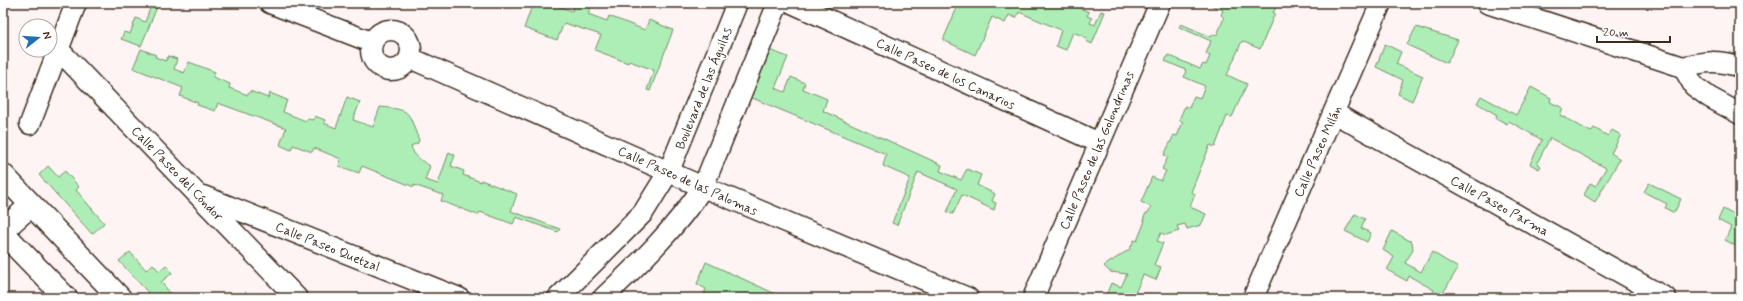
<svg xmlns="http://www.w3.org/2000/svg" width="1743" height="301" font-family="Mynerve,sans-serif">
<rect width="100%" height="100%" fill="#fef4f3"/>
<filter id="ink" filterUnits="userSpaceOnUse"><feTurbulence type="fractalNoise" baseFrequency=".025" numOctaves="2"/><feDisplacementMap in="SourceGraphic" scale="8" xChannelSelector="R" yChannelSelector="G"/><feConvolveMatrix kernelMatrix="1 2 1 2 8 2 1 2 1" color-interpolation-filters="sRGB"/></filter>
<g filter="url(#ink)">
<g fill="#adeeb6" stroke="#748c6a">
<path d="M152 3 157 7 141 46 121 39 124 32 130 34 136 18 145 22Z"/>
<path d="M533 3H551L572 11 575 3 592 4 588 14 607 21 609 16 645 30 649 20 673 30 650 91 647 90 654 70 629 61 628 63 595 50 601 35 564 23 557 40 524 28Z"/>
<path d="M959 3H1073L1072 5 1089 12 1087 16 1092 18 1090 23 1095 25 1101 11 1105 12 1092 44 1086 41 1087 38 1073 32 1066 50 1056 46 1061 30 1019 12 1016 18 1009 15 1005 23 992 17 975 55 943 40Z"/>
<path d="M1206 3H1219L1225 6 1226 3H1278L1273 13H1275L1260 49 1242 41 1227 75 1247 84 1232 117 1227 116 1215 147 1210 145 1191 192 1195 194 1190 207 1206 214 1201 225 1187 229 1185 224 1177 226 1179 231 1166 235 1161 233 1157 241 1163 243 1154 265 1161 267 1156 280 1143 275 1133 298H1105L1111 283 1121 287 1127 274 1110 272 1104 266 1130 249 1134 240 1137 241 1145 221 1143 220 1146 213H1148L1151 207 1141 202 1152 177 1161 181 1166 171 1162 169 1168 157 1164 155 1174 135 1177 136 1183 122 1179 120 1185 106 1189 108 1194 96 1200 98 1205 86 1184 77 1186 70 1165 61 1168 55 1200 69 1203 64 1206 65 1210 56 1206 54 1211 41 1179 27 1181 24 1211 37 1213 34 1217 35 1224 18 1221 15 1223 10Z"/>
<path d="M1416 27 1458 40 1447 63 1407 45Z"/>
<path d="M1385 44 1401 52 1396 64 1423 76 1412 101 1398 94 1403 80 1376 67Z"/>
<path d="M141 49 156 55 155 57 166 61 168 56 177 59 174 69 184 73 189 62 215 72 213 77 230 84 229 88 248 95 250 91 268 98 270 93 287 100 283 112 306 121 307 119 314 120 315 116 325 120 324 123 336 128 347 97 360 102 353 120 373 127 380 107C413 110 407 111 419 140L418 143 411 146C414 157 421 160 430 166L425 180 438 184 449 152 455 155 451 166 464 171 463 175 481 182V180L517 194 511 211 560 229 558 232 516 217 513 224 480 212 478 215 441 201 443 195 414 185V187L362 166 359 173 339 166 341 159 314 148 312 152 293 145 291 150 280 145 286 128 218 103 215 111 197 105 198 103 180 96 183 88 133 68Z"/>
<path d="M769 50 788 57 775 88 785 92 791 77 805 83 803 89 827 99 823 111 942 165 940 171 961 180 967 169 981 175 977 185 995 194 992 201 996 203 994 210 962 195 953 214 947 212 957 189 918 172 897 225 892 223 910 178 883 166 886 154 750 97Z"/>
<path d="M1531 87 1551 98 1550 102 1563 108 1560 115 1591 132 1594 128 1608 136 1612 130 1621 135 1611 153 1620 159 1595 202 1584 195 1590 183 1596 186 1606 168 1550 138 1537 163 1541 166 1539 169 1530 164 1542 140 1509 121 1507 124 1496 118 1497 115 1477 103 1481 96 1516 115Z"/>
<path d="M48 166 58 177 65 171 79 187 76 190 104 223 92 234 39 175Z"/>
<path d="M1649 183 1681 199 1674 213 1665 208 1667 204 1644 192Z"/>
<path d="M1723 209 1740 218V248L1725 240 1731 227 1718 220Z"/>
<path d="M1355 214 1365 219 1361 228 1371 233 1367 242 1345 231Z"/>
<path d="M1392 231 1412 242 1413 250 1405 263 1421 272 1432 252 1458 268 1440 298 1431 297 1434 290 1409 276 1407 281 1387 270 1394 257 1383 250Z"/>
<path d="M130 252 146 270 153 264 159 271 166 265 172 273 161 282 172 295 170 298H153L119 261Z"/>
<path d="M706 262 780 296 779 298H713L704 294 706 289 697 284Z"/>
</g>
<g fill="none" stroke-linecap="round" stroke-linejoin="round">
<g stroke="#3b2a1e" stroke-width="23">
<g id="minor">
<path d="M270 3 371 42"/>
<path d="M792 3 1099 143"/>
<path d="M1487 3 1683 67C1705 61 1718 60 1740 67"/>
<circle cx="391" cy="50" r="20"/>
<path d="M58 49 297 298"/>
<path d="M410 58 703 187 968 298"/>
<path d="M1683 67 1694 86 1709 97 1740 114"/>
<path d="M1334 113 1666 298"/>
<path d="M30 124 76 3"/>
<path d="M203 196 459 298"/>
<path d="M558 298 643 213 669 171 737 3"/>
<path d="M603 298C639 264 675 229 703 187L778 3"/>
<path d="M1033 298 1160 3"/>
<path d="M1253 298 1381 3"/>
</g>
</g>
<g stroke="#3b2a1e" stroke-width="25">
<g id="tertiary">
<path d="M3 175 120 298"/>
<path d="M3 230 31 205"/>
<path d="M3 233 66 298"/>
</g>
</g>
<use href="#minor" stroke="#fff" stroke-width="20"/>
<use href="#tertiary" stroke="#fff" stroke-width="22"/>
</g>
</g>
<g text-anchor="middle" stroke-width="3.5" stroke-linejoin="round" paint-order="stroke">
<g font-size="13" fill="#3b2a1e" stroke="#fff">
<text transform="translate(946 73) rotate(25)" y="5">Calle Paseo de los Canarios</text>
<text transform="translate(703 88) rotate(-68)" y="5">Boulevard de las Águilas</text>
<text transform="translate(1096 150) rotate(-67)" y="5">Calle Paseo de las Golondrinas</text>
<text transform="translate(1317 151) rotate(-66)" y="5">Calle Paseo Milán</text>
<text transform="translate(178 173) rotate(46)" y="5">Calle Paseo del Cóndor</text>
<text transform="translate(688 180) rotate(24)" y="5">Calle Paseo de las Palomas</text>
<text transform="translate(1500 205) rotate(29)" y="5">Calle Paseo Parma</text>
<text transform="translate(328 246) rotate(22)" y="5">Calle Paseo Quetzal</text>
</g>
</g>
<rect width="1743" height="301" fill="none" stroke="#fff" stroke-width="16"/>
<rect x="8" y="8" width="1727" height="285" fill="none" stroke="#3b2a1e" stroke-width="1.5" filter="url(#ink)"/>
<g transform="translate(38 38) rotate(73)"><circle r="19" fill="#ffffff" stroke="#b1aaa5"/>
<path d="M0-3L7 15L0 10L-7 15Z" fill="#1f6fb2"/>
<text y="-6" font-size="11" font-weight="bold" text-anchor="middle" fill="#3b2a1e">N</text>
</g>
<path d="M1597 36v6h73v-6" fill="none" stroke="#3b2a1e" stroke-width="2"/>
<text x="1603" y="36" font-size="12" fill="#3b2a1e" stroke="#ffffff" stroke-width="3" paint-order="stroke">20 m</text>
</svg>
